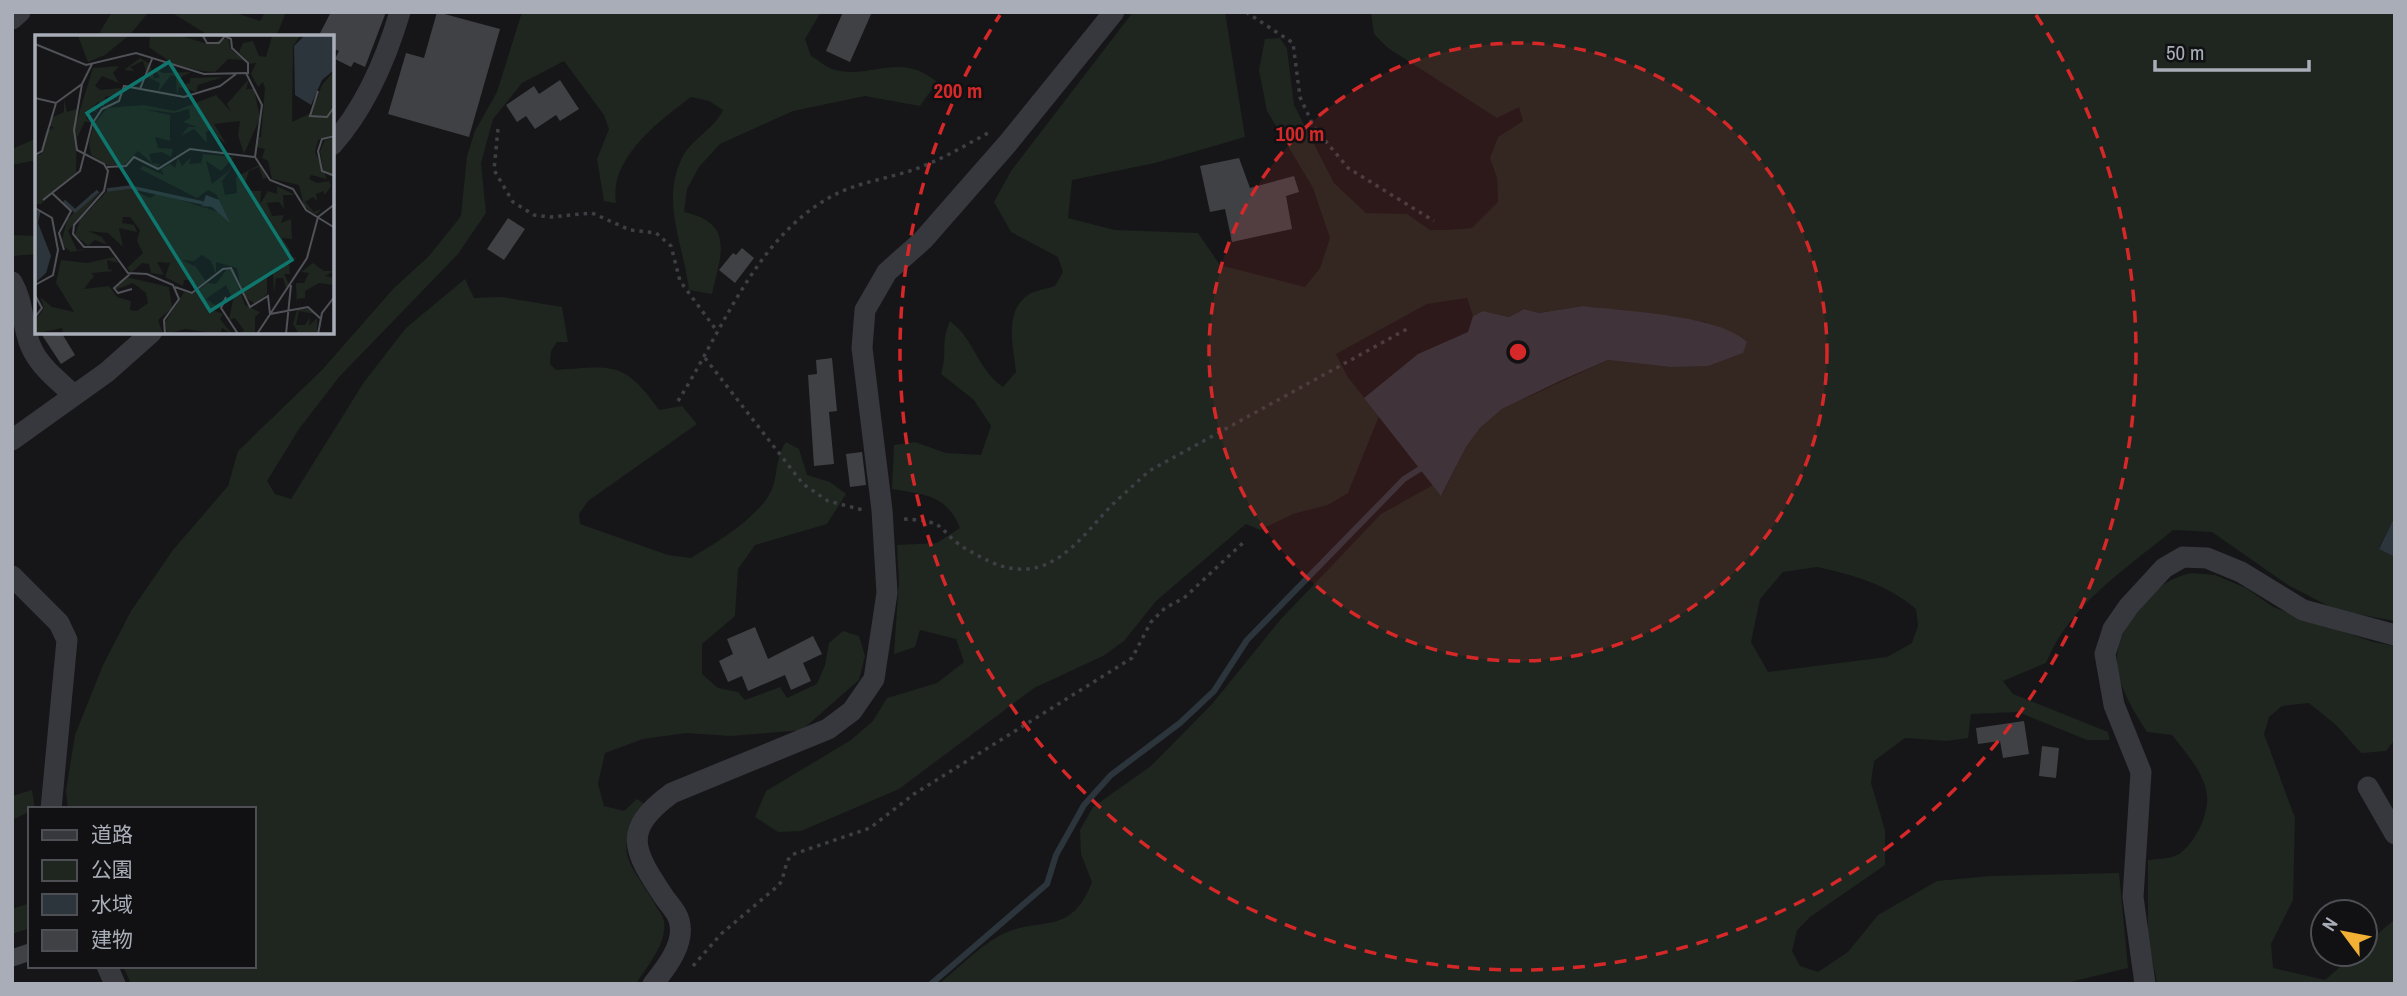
<svg xmlns="http://www.w3.org/2000/svg" width="2407" height="996" font-family="'Archivo Narrow','Noto Sans JP',sans-serif">
<rect width="100%" height="100%" fill="#161618"/>
<g fill="#1e261f" fill-rule="evenodd">
<path d="M112 12H160L147 14 128 37H97Z"/>
<path d="M171 12H233L260 21 265 12H286L276 37H211Z"/>
<path d="M522 12H821L805 39 811 56C818 60 827 68 835 70 873 79 900 51 937 82L920 106 865 96 793 111 720 144 699 167 687 189 684 212C735 223 721 255 712 294L689 290C684 246 661 203 681 160 690 139 714 130 723 110L709 101 691 97C659 121 609 158 616 203L604 201 597 159 609 129 604 115 564 61 522 83 493 119 481 163 486 213 458 254 339 377 299 429 267 481 275 494 291 499 364 382 406 328 465 279 474 298 502 297 562 307 568 342H557L551 351 550 364 556 370C614 366 624 361 659 410L682 406 697 424 588 501 579 514 580 524 668 555 691 558C717 542 753 521 769 495 779 479 774 458 786 442L799 449 807 475 830 482 846 494 827 524 755 545 738 569 735 616 702 644V674L718 688 738 692 745 700 780 687 787 698 817 684 825 665 829 643 843 631 859 636 865 656 859 680 802 730 731 736 686 733 643 739 605 753 598 784 604 806 624 811 637 799 645 804C611 855 629 859 656 906 661 914 666 920 664 931 662 949 646 968 636 984H131L123 966H254V809H68L66 791 75 735 103 665 131 611 173 550 228 486 238 451 322 370 394 288 429 256 461 216 467 156 475 131 497 92Z"/>
<path d="M1133 12H1225L1245 137 1155 163 1072 180 1068 218 1115 230 1198 233 1220 265 1305 287 1320 268 1330 238 1313 188 1267 111 1259 70 1265 39 1280 38 1287 49 1294 105 1334 183 1366 213 1407 214 1430 230H1447L1472 228 1498 202 1497 178 1490 158 1498 137 1523 121 1519 107 1497 118 1388 48 1374 34 1371 12H2395V516L2379 548 2395 557V621L2336 610 2288 585 2212 532 2173 530C2125 570 2070 604 2046 663L2003 681 2013 694 2108 732 2110 740H2087L2018 712 1971 714 1968 738 1947 741 1905 738 1874 761 1871 783 1885 830V865L1810 917 1797 930 1792 951 1800 966 1818 972 1848 952 1878 915 1937 881 1990 876 2119 873 2128 968 2062 984H939C958 968 978 948 999 936 1040 914 1070 939 1092 882L1081 854 1080 830 1093 807 1151 766 1213 703 1281 619 1381 514 1433 485 1442 495 1466 447 1480 428 1502 409 1608 360 1670 367 1706 322 1583 306 1539 313 1524 309 1509 317 1483 311 1473 316 1467 298 1427 304 1336 354 1347 376 1379 416 1348 493 1328 505 1293 514 1260 530 1246 524 1156 601 1124 641 1103 656 1034 688 899 789 801 831 778 832 755 817 766 791 851 740 873 721 887 698 937 683 964 662 956 639 920 630 915 647 894 654 899 580 897 545 937 543 960 528C946 494 925 495 892 489L894 445 915 442 946 453 981 455 991 426 974 400 941 374C948 353 940 344 950 321 975 340 977 369 1003 387L1016 372C1013 347 1004 311 1028 295 1035 290 1047 289 1055 286L1063 272 1058 257 1011 232 994 202 1011 171ZM1817 567C1854 575 1886 584 1916 609L1918 626 1912 643 1887 657 1768 672 1751 642 1760 599 1783 572Z"/>
<path d="M37 138V160L12 165V149Z"/>
<path d="M12 235 37 236V254L12 256Z"/>
<path d="M2191 573 2215 575 2246 588 2273 607 2373 642 2395 646V739L2386 751 2361 753 2336 725 2309 703 2282 706 2269 717 2264 734 2295 818 2293 900 2271 944 2273 968 2325 980 2355 954H2365V945L2395 919V984H2157L2148 936V860C2156 859 2168 859 2175 856 2193 848 2209 815 2207 796 2205 773 2185 752 2172 735L2147 732C2117 685 2100 652 2143 605 2160 586 2165 580 2191 573Z"/>
<path d="M32 790 35 809 12 820V796Z"/>
<path d="M30 903V928L12 934V909Z"/>
</g>
<g fill="#2c353c">
<path d="M1583 306C1623 311 1720 315 1747 342L1743 353 1708 366 1670 367 1608 360 1562 380 1502 409 1480 428 1466 447 1441 496 1364 398 1418 354 1468 332 1473 316 1483 311 1509 317 1524 309 1539 313Z"/>
<path d="M2395 516V557L2379 549Z"/>
</g>
<g fill="none" stroke-linecap="round" stroke-linejoin="round">
<path stroke="#2c353c" stroke-width="6" d="M931 984 1047 884 1056 855 1084 805 1111 775 1180 723 1214 691 1247 640 1404 479 1420 469"/>
</g>
<g fill="#404145">
<path d="M331 12H386L365 67 354 62 351 67 335 59 339 51 332 48V37H318Z"/>
<path d="M437 12 500 29 469 137 388 114 406 53 424 58Z"/>
<path d="M843 12H872L850 62 826 51Z"/>
<path d="M560 80 579 109 560 121 556 115 535 129 526 116 517 122 506 105 534 86 539 94Z"/>
<path d="M1239 158 1250 188 1294 176 1299 192 1286 196 1292 229 1232 242 1225 209 1210 212 1200 166Z"/>
<path d="M508 218 525 229 504 260 487 249Z"/>
<path d="M742 248 754 258 735 283 719 270 733 253 736 255Z"/>
<path d="M40 332H61L75 355 61 364Z"/>
<path d="M832 358 837 411 829 412 834 464 814 466 808 375 817 374 816 360Z"/>
<path d="M862 452 866 485 850 487 846 454Z"/>
<path d="M755 627 768 659 813 636 822 654 803 663 811 681 791 690 785 675 748 691 742 676 728 682 719 661 733 654 727 639Z"/>
<path d="M2024 721 2029 754 2003 758 2000 741 1978 744 1976 728Z"/>
<path d="M2042 746 2059 748 2056 778 2039 776Z"/>
<path d="M30 943V961L12 967V949Z"/>
</g>
<g fill="none" stroke-linecap="round" stroke-linejoin="round">
<g stroke="#3d3f44" stroke-width="3.5" stroke-dasharray="3.5 5" stroke-linecap="butt">
<path d="M1246 12 1293 43 1300 97 1314 127 1348 168 1434 221"/>
<path d="M498 129 494 170 513 202 534 215 550 217 592 213 630 230 656 233 671 246 680 281 717 331"/>
<path d="M705 358 803 484 828 501 863 510"/>
<path d="M678 401C723 330 756 236 834 195 861 181 893 178 921 167 944 158 966 145 988 133"/>
<path d="M904 519C952 521 935 531 968 550 984 559 999 568 1018 569 1061 572 1087 530 1113 504 1125 493 1137 482 1149 471L1407 329"/>
<path d="M693 966 721 934 779 885C785 876 784 865 791 855L870 828 914 794 1132 658 1151 622 1165 608 1184 598 1246 540"/>
</g>
<g stroke="#37383d" stroke-width="21">
<path d="M12 19 20 12"/>
<path d="M332 145C365 108 386 59 400 12"/>
<path d="M12 282C22 299 22 317 27 335 33 362 55 378 74 395"/>
<path d="M12 440 107 372 152 332"/>
<path d="M12 576 59 623 67 640 51 809"/>
<path d="M2368 787 2395 834"/>
<path d="M107 966 115 984"/>
<path d="M653 984C666 968 686 943 679 920 677 912 669 904 664 897 634 851 620 831 672 793L828 729 852 711 874 679 887 593 882 510 862 348 865 310 887 272 923 240 1008 143 1114 12"/>
<path d="M2145 984 2133 897 2141 772 2114 705 2105 654 2113 629 2129 606 2164 568 2183 557 2207 558 2241 572 2303 610 2395 635"/>
</g>
</g>
<circle cx="1518" cy="352" r="309" fill="#d62828" fill-opacity=".12"/>
<g fill="none" stroke="#d62828" stroke-width="3.5" stroke-dasharray="12 9">
<circle cx="1518" cy="352" r="309"/>
<path d="M2036 15A618 618 0 1 1 1000 15"/>
</g>
<g transform="translate(35 35)">
<rect width="299" height="299" fill="#161618"/>
<path d="M43 1H93L70 20 53 27ZM115 1H146L173 9 193 3 195 13 208 25 193 24 180 37 167 36 138 29 114 12ZM237 1H265L258 11 257 87 276 78 287 50 299 36V100L283 105 280 117 292 144 276 140 274 144 282 148 294 146 296 151 290 160 288 156 281 159 282 166 278 162 270 167 279 177 286 174 283 178 280 179 269 171 264 150 237 144 233 126 227 123 230 114 221 112 222 102H226L230 53 228 47 223 52 216 39 221 28 215 29 204 17 208 8 218 6 224 21 231 22ZM105 23 115 29 119 44 125 42 119 33 128 38 156 37 144 43 146 50 155 48V43L188 42 163 50 161 57 144 52 142 61 141 42 136 40 123 57 125 48 113 42 108 26 95 32 100 36 89 35ZM84 31 78 38 84 48 67 41 60 51 66 55 86 53 85 59 70 62 69 72 63 67 58 73 63 78 56 75 51 83 56 88 50 86 42 103 41 88 58 33ZM214 44 211 54H219L225 83 209 119 203 100 205 86 179 89 192 110 175 95 171 97 172 108 159 94 146 101 153 92H162L148 87 155 83 154 74 139 78 108 74 135 80V106L120 102 123 113 138 114 136 122 127 117 114 119 117 128 125 129 122 133 103 116 89 130H72L56 120 54 108 59 89 72 73 109 70 140 76 181 60 196 77 192 69ZM29 64 32 77 42 74 41 138 6 169H0V121L6 119 11 96 19 93 14 90 16 83 29 77ZM299 103V139L295 141 288 134 285 116 290 105ZM168 119 199 122 186 136 171 126 177 149 196 134 187 146 190 160 202 158 201 142 224 130 232 143 228 144 224 132 214 136 210 148 217 156H226L225 169 233 156 242 159V151L260 160H248L249 174 244 167 232 168 237 181 249 180 246 188 256 184 257 204 247 203 255 215 253 221 262 223 254 227 255 239H249L254 249 251 253 248 243H241L239 258 238 239H232V259L220 269 207 260 202 233 181 227V239L176 226 167 220 159 226 147 225 161 232 171 246 163 252 156 245H149L148 251 130 242 135 228 122 227 129 240 116 238 114 229 107 228 96 238 92 233 108 218 102 206 105 195 95 182H88L87 188 99 190 102 197 84 193 88 212 73 198 53 196 67 202 72 210 60 205 53 211 40 200 45 185 72 156 93 153 115 163 123 158 187 178 182 160 173 155 162 163 105 134 108 131 129 140 126 134 135 129 140 133 143 123 147 131 156 122 154 129 166 128ZM65 157 33 196 42 215 55 214 36 217 26 209 32 185 56 159ZM79 222 83 228 72 225 73 234 79 236 56 238 59 241 49 254 74 251 82 262 96 266 95 275 102 276 113 268 111 258 98 248 80 255 84 246 91 242 134 252 137 273 123 285 128 299H28L27 293 0 299V285L9 273 5 262 17 272 39 277 21 248 26 225 52 228ZM278 228 289 236H299L290 241 299 243V250L284 248 270 256V263L262 264V272L261 248H269L274 238 266 237ZM192 234 197 235 210 270 225 277 220 282V299H205L209 295 200 283 194 285 198 265 191 250 171 264 183 272 178 275 188 279 185 284 197 299 187 293 185 299 150 294 132 299 130 287 149 257 158 259 173 248 181 249ZM270 274H274L280 279 264 276 261 290H270L275 282 274 291 282 283V299L263 298 258 289 262 275Z" fill="#1e261f"/>
<path d="M269 1H299V35L287 45 276 70 260 60 259 11ZM171 160 184 165 195 188 177 172 167 171ZM6 175 3 188 16 221 11 238 0 248V177Z" fill="#2c353c"/>
<path fill="none" stroke="#2c353c" stroke-width="3.5" d="M72 155 95 152 168 168M29 166 40 176 63 156"/>
<path fill="none" stroke="#505258" stroke-width="2" d="M168 1 172 8H184L190 1 196 4 197 13 213 28V39M0 9 51 30 101 18 169 39 211 38 227 70 220 122 235 145 258 154 271 175 300 193M47 49 39 95 42 115 69 129 73 136 69 156 39 190 38 199 49 212H74L93 238 112 239 138 250 144 264 129 285 130 299M105 54 117 24M283 56 275 81 292 82 300 71M0 63 21 68 47 49 57 29M300 101 287 104 283 116 287 136 300 141M0 120 7 116 21 68M72 132 91 131 99 122 123 134 155 114 219 122M17 158 36 176 24 198 29 215M8 165 45 136 57 89 67 74 84 66 89 51 149 62 185 51 201 39M0 173 17 183 23 215 18 240 0 250M95 239 79 253 83 258 97 254M140 252 157 258 188 234 196 233 215 272 233 261 235 279 273 272 286 284M0 260 7 273 0 282M191 262 186 273 203 299M222 299 272 223 283 182 300 169M251 299 256 250M283 299 287 278 300 261"/>
<path fill="#0f766e" fill-opacity="0.15" stroke="#0f766e" stroke-width="3.5" d="M134 27 257 225 175 276 52 78Z"/>
<rect width="299" height="299" fill="none" stroke="#a8adb8" stroke-width="3.5"/>
</g>
<circle cx="1518" cy="352" r="10" fill="#d62828" stroke="#111113" stroke-width="3.5"/>
<g font-size="21" text-anchor="middle" font-weight="bold" fill="#d62828" stroke="#111113" stroke-width="5" stroke-linejoin="round" paint-order="stroke">
<text x="958" y="98">200 m</text>
<text x="1300" y="141">100 m</text>
</g>
<rect width="2407" height="996" fill="none" stroke="#a8adb8" stroke-width="28"/>
<rect x="28" y="807" width="228" height="161" fill="#111113" stroke="#4d4f55" stroke-width="2"/>
<rect x="42" y="830" width="35" height="10" fill="#37383d" stroke="#4d4f55" stroke-width="2"/>
<text x="91" y="842" font-size="21" fill="#a8adb8">道路</text>
<rect x="42" y="860" width="35" height="21" fill="#1e261f" stroke="#4d4f55" stroke-width="2"/>
<text x="91" y="877" font-size="21" fill="#a8adb8">公園</text>
<rect x="42" y="894" width="35" height="21" fill="#2c353c" stroke="#4d4f55" stroke-width="2"/>
<text x="91" y="912" font-size="21" fill="#a8adb8">水域</text>
<rect x="42" y="930" width="35" height="21" fill="#404145" stroke="#4d4f55" stroke-width="2"/>
<text x="91" y="947" font-size="21" fill="#a8adb8">建物</text>
<g transform="translate(2344 933) rotate(302)"><circle r="33" fill="#111113" stroke="#4d4f55" stroke-width="2"/>
<path d="M0-5L12 26L0 18L-12 26Z" fill="#f2b134"/>
<text y="-10" font-size="19" font-weight="bold" text-anchor="middle" fill="#a8adb8">N</text>
</g>
<path d="M2155 60v10h154v-10" fill="none" stroke="#a8adb8" stroke-width="3.5"/>
<text x="2166" y="60" font-size="21" fill="#a8adb8" stroke="#111113" stroke-width="5" paint-order="stroke">50 m</text>
</svg>
